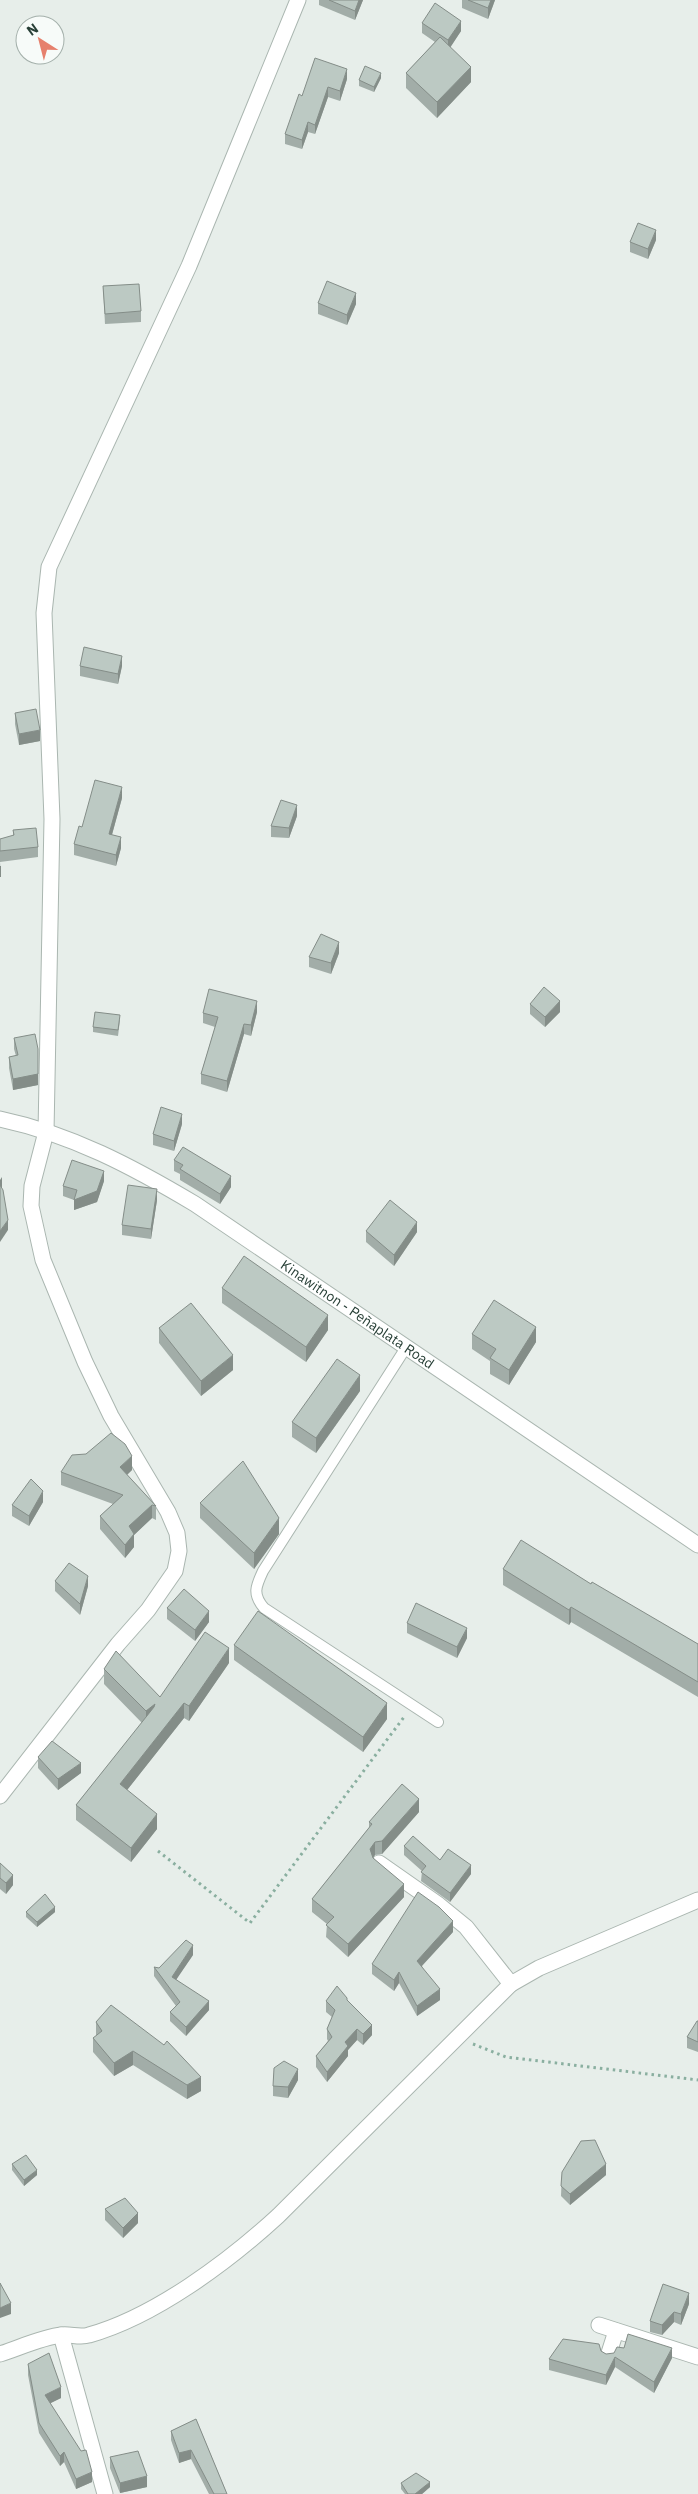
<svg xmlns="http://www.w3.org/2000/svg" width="698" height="2494" font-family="'IBM Plex Sans',sans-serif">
<rect width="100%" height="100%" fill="#e7eeea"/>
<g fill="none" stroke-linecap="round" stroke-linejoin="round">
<g stroke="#aab6b0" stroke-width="12">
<path id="service" d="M407 1346 263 1571C256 1586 252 1594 264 1608L438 1722"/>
</g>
<g stroke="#aab6b0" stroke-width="17">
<g id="minor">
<path d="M0 1796 118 1644 148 1610 175 1571 179 1551 177 1533 168 1512 111 1416 85 1362 43 1260 31 1206 32 1186 46 1132 52 819 44 613 49 567 189 266 298 0"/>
<path d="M379 1863 439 1905 466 1927 511 1984"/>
<path d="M599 2325 698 2357"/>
<path d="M61 2335 105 2494"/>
<path d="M0 2354C19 2348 42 2337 62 2335 71 2334 80 2338 89 2335 154 2317 228 2262 278 2216L511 1984 539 1968 698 1900"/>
<path d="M608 2356 616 2331"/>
</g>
</g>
<g stroke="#aab6b0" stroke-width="17">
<g id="tertiary">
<path id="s1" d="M0 1119C71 1134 133 1167 195 1204L698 1545"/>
</g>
</g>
<g stroke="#8aafa0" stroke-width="3" stroke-dasharray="2.5 4" stroke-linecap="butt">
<path d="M158 1851 250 1923 404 1717"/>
<path d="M473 2044 506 2057 698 2080"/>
</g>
<use href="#service" stroke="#fff" stroke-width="10"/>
<use href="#minor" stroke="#fff" stroke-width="15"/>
<use href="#tertiary" stroke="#fff" stroke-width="15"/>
</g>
<g fill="#a2ada8">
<path d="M319 0H363L355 20 319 5Z"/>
<path d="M462 0H495L488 19 462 8Z"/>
<path d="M422 23 461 31 450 47 471 82 437 118 406 88V73L435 42 422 33Z"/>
<path d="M381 78 374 92 359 86V80Z"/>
<path d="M347 79 340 101 328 97 315 134 308 132 302 149 285 144V134L302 96Z"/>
<path d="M656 240 648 259 630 252V242Z"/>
<path d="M103 286 141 311V322L105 324Z"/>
<path d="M318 303 356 304 347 325 318 314Z"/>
<path d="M80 666H122L118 684 80 676Z"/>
<path d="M15 713 40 741 19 745 15 724Z"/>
<path d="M122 798 112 835 121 848 116 866 74 855V844Z"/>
<path d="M297 816 289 838 271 837V826Z"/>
<path d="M13 830 38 847V857L0 862 1 877H0V839L13 836Z"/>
<path d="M339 953 331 974 309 967V957Z"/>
<path d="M530 1004 560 1012 545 1027 530 1014Z"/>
<path d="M257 1012 251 1036 244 1034 227 1092 201 1084V1074L215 1027 203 1023V1013Z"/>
<path d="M120 1020 118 1036 93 1032V1027Z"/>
<path d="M14 1038 38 1085 13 1090 9 1068V1057L16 1056 14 1049Z"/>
<path d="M182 1124 174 1151 153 1145V1134Z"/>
<path d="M174 1160 231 1187 220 1204 180 1180V1174L174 1171Z"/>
<path d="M104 1181 97 1202 74 1210V1200L63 1196V1186Z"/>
<path d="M157 1200 151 1239 122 1235V1225Z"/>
<path d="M366 1231 417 1232 394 1266 366 1242Z"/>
<path d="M222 1288 328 1330 306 1362 222 1303Z"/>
<path d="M159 1328 233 1370 201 1396 159 1343Z"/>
<path d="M472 1334 536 1342 509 1385 490 1374V1361L472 1349Z"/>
<path d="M360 1391 316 1453 292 1437V1422Z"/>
<path d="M132 1470 127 1475 156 1506V1520L152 1518 134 1535V1547L125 1558 100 1529V1516L113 1504 61 1485V1472Z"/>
<path d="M43 1502 29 1526 12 1516V1505Z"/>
<path d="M200 1503 279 1534 254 1569 200 1518Z"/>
<path d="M503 1569 591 1584 698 1644V1697L571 1622 569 1625 503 1585Z"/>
<path d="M55 1581 88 1586 80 1615 55 1591Z"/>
<path d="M167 1608 209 1622 195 1641 167 1619Z"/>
<path d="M407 1623 467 1638 457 1658 407 1633Z"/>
<path d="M234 1645 387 1719 363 1752 234 1660Z"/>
<path d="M229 1663 189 1721 184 1718 127 1790 157 1829 131 1862 76 1820V1805L142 1723 104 1684V1669L160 1697Z"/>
<path d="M38 1757 81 1773 58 1790 38 1768Z"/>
<path d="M419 1812 382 1854 375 1855 373 1857 404 1897 348 1957 326 1937 327 1924 312 1912V1899L369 1828V1822Z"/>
<path d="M404 1846 440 1860 471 1874 450 1902 421 1881 422 1871 404 1855Z"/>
<path d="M0 1863 13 1885 6 1894 0 1889Z"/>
<path d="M26 1912H55L37 1927 26 1917Z"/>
<path d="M453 1932 422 1966 440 2000 417 2016 399 1983 394 1991 372 1974V1964Z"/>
<path d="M193 1955 176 1979 209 2010 186 2036 170 2021V2012L176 2006 154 1976V1967L159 1968Z"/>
<path d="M326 2001H347L372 2035 363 2045 357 2040 348 2050V2056L327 2082 316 2067V2056L328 2041 327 2039V2029L332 2017 326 2012Z"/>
<path d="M698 2021V2052L687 2048V2037Z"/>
<path d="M96 2022 201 2091 187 2099 133 2065 114 2076 93 2052V2038L96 2036Z"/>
<path d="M298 2080 288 2098 273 2096V2086Z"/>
<path d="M12 2164 37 2175 24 2186 12 2170Z"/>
<path d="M562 2172 606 2175 570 2205 561 2196Z"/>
<path d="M105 2209 138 2223 123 2238 105 2220Z"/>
<path d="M689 2304 681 2325 674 2322 662 2335 650 2332V2321Z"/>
<path d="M601 2351 606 2354 672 2358 654 2393 615 2367 606 2385 549 2370V2359Z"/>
<path d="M28 2364 61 2398 50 2403 92 2482 76 2489 64 2462 60 2466 39 2433 28 2375Z"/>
<path d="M196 2419 227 2494H209L191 2459 179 2463 171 2440V2431Z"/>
<path d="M110 2457 147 2487 120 2493 110 2468Z"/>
<path d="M401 2483 430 2487 422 2494H405L401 2489Z"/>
</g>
<g fill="#848d88">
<path d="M359 0H363L355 20V11Z"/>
<path d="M491 0H495L488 19V8Z"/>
<path d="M461 21V31L448 51V40Z"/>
<path d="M471 67V82L437 118V102Z"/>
<path d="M347 69V79L340 101V91Z"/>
<path d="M381 73V78L374 92V87Z"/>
<path d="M328 87V97L315 134V125Z"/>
<path d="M308 122V132L302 149V140Z"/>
<path d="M656 230V240L648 259V249Z"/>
<path d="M356 293V304L347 325V315Z"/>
<path d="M122 656V666L118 684V674Z"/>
<path d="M40 730V741L19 745V734Z"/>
<path d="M122 787V798L109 845V834Z"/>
<path d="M297 805V816L289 838V828Z"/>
<path d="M121 837V848L116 866V855Z"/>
<rect x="0" y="866" width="1" height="11"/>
<path d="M339 942V953L331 974V963Z"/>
<path d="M257 1001V1012L251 1036V1025Z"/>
<path d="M560 1001V1012L545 1027V1017Z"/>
<path d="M244 1024V1034L227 1092V1081Z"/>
<path d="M38 1049V1085L13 1090V1079Z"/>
<path d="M182 1114V1124L174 1151V1141Z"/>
<path d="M104 1171V1181L97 1202 74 1210V1200Z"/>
<path d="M231 1176V1187L220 1204V1194Z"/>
<path d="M2 1177V1188L0 1190V1180Z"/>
<path d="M157 1189V1200L151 1239V1229Z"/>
<path d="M8 1220V1230L0 1242V1231Z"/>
<path d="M417 1222V1232L394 1266V1255Z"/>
<path d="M328 1315V1330L306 1362V1347Z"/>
<path d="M536 1327V1342L509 1385V1370Z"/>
<path d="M233 1355V1370L201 1396V1381Z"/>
<path d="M360 1375V1391L316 1453V1438Z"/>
<path d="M132 1456V1470L120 1481V1467Z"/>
<path d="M43 1491V1502L29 1526V1516Z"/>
<path d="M152 1505V1518L134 1535V1547L125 1558V1545L129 1526Z"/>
<path d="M279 1518V1534L254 1569V1553Z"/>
<path d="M88 1576V1586L80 1615V1604Z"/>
<path d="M571 1607V1622L569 1625V1610Z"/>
<path d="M209 1611V1622L195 1641V1630Z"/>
<path d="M467 1628V1638L457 1658V1647Z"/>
<path d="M229 1648V1663L189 1721V1706Z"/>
<path d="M184 1703V1718L120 1799V1784Z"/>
<path d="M387 1703V1719L363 1752V1737Z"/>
<path d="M155 1704V1719L146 1726V1711Z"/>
<path d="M81 1763V1773L58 1790V1779Z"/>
<path d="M419 1799V1812L382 1854V1841Z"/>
<path d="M157 1814V1829L131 1862V1848Z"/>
<path d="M375 1842V1855L370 1862V1849Z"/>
<path d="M471 1865V1874L450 1902V1893Z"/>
<path d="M13 1875V1885L6 1894V1883Z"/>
<path d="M404 1884V1897L348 1957V1944Z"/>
<path d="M55 1907V1912L37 1927V1922Z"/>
<path d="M453 1921V1932L417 1971V1961Z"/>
<path d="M193 1945V1955L172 1986V1977Z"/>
<path d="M399 1972V1983L394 1991V1980Z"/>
<path d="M440 1989V2000L417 2016V2006Z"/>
<path d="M209 2001V2010L186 2036V2027Z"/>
<path d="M372 2025V2035L363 2045V2034Z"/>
<path d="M357 2029V2040L348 2050V2056L327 2082V2072L345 2042Z"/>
<path d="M133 2051V2065L114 2076V2063Z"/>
<path d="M298 2069V2080L288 2098V2087Z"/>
<path d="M201 2077V2091L187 2099V2085Z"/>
<path d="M606 2164V2175L570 2205V2194Z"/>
<path d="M37 2170V2175L24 2186V2180Z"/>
<path d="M138 2213V2223L123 2238V2228Z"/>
<path d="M689 2293V2304L681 2325V2314Z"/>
<path d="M11 2303V2314L0 2318V2308Z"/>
<path d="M674 2312V2322L662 2335V2325Z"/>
<path d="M672 2348V2358L654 2393V2382Z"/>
<path d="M615 2357V2367L606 2385V2375Z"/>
<path d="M61 2387V2398L45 2406V2395Z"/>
<path d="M191 2450V2459L179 2463V2453Z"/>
<path d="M64 2452V2462L60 2466V2456Z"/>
<path d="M92 2472V2482L76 2489V2479Z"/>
<path d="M147 2476V2487L120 2493V2483Z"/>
<path d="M430 2482V2487L422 2494H415Z"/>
</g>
<g fill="#bcc9c3" stroke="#848d88">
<path d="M329 0H359L355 11Z"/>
<path d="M468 0H491L488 8Z"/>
<path d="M435 3 461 21 448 40 422 23Z"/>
<path d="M440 37 471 67 437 102 406 73Z"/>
<path d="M315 58 347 69 340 91 328 87 315 125 308 122 302 140 285 134 299 94 302 96Z"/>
<path d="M365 66 381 73 374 87 359 80Z"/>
<path d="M638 223 656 230 648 249 630 242Z"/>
<path d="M327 281 356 293 347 315 318 303Z"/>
<path d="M139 284 141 311 105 314 103 286Z"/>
<path d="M84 647 122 656 118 674 80 666Z"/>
<path d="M36 709 40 730 19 734 15 713Z"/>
<path d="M95 780 122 787 109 834 121 837 116 855 74 844 79 826 82 827Z"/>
<path d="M281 800 297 805 289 828 271 826Z"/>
<path d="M36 828 38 847 0 851V839L14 835 13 830Z"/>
<path d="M321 934 339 942 331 963 309 957Z"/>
<path d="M544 987 560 1001 545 1017 530 1004Z"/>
<path d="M209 989 257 1001 251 1025 244 1024 227 1081 201 1074 218 1017 203 1013Z"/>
<path d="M95 1012 120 1015 118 1030 93 1027Z"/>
<path d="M35 1034 38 1049V1074L13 1079 9 1057 18 1055 14 1038Z"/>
<path d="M161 1107 182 1114 174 1141 153 1134Z"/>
<path d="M183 1147 231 1176 220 1194 180 1169 183 1165 174 1160Z"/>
<path d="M72 1160 104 1171 97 1191 74 1200 77 1190 63 1186Z"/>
<path d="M0 1185 3 1190 8 1220 0 1231Z"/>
<path d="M128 1185 157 1189 151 1229 122 1225Z"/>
<path d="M390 1200 417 1222 394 1255 366 1231Z"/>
<path d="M244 1256 328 1315 306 1347 222 1288Z"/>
<path d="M494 1300 536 1327 509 1370 490 1358 496 1349 472 1334Z"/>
<path d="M191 1303 233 1355 201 1381 159 1328Z"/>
<path d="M337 1359 360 1375 316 1438 292 1422Z"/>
<path d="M111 1433 125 1444 132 1456 120 1467 156 1506 152 1505 129 1526 134 1534 125 1545 100 1516 123 1495 61 1472 72 1455 86 1454Z"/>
<path d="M243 1461 279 1518 254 1553 200 1503Z"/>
<path d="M31 1479 43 1491 29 1516 12 1505Z"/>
<path d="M521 1540 591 1584 592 1582 698 1644V1682L571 1607 569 1610 503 1569Z"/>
<path d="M69 1563 88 1576 80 1604 55 1581Z"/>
<path d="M184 1589 209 1611 195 1630 167 1608Z"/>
<path d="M416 1603 467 1628 457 1647 407 1623Z"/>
<path d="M258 1611 387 1703 363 1737 234 1645Z"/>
<path d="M205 1632 229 1648 189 1706 184 1703 120 1784 157 1814 131 1848 76 1805 154 1707 155 1704 146 1711 104 1669 116 1651 160 1697Z"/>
<path d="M52 1741 81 1763 58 1779 38 1757Z"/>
<path d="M402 1784 419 1799 382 1841 375 1842 370 1849 373 1858 404 1884 348 1944 326 1925 334 1917 312 1899 372 1824 369 1822Z"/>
<path d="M413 1836 440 1860 448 1849 471 1865 450 1893 421 1872 426 1866 404 1846Z"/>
<path d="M0 1863 13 1875 6 1883 0 1878Z"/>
<path d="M418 1892 439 1907 453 1921 417 1961 440 1989 417 2006 399 1972 394 1980 372 1964Z"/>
<path d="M45 1894 55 1907 37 1922 26 1912Z"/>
<path d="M186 1940 193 1945 172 1977 209 2001 186 2027 170 2012 180 2002 154 1967 159 1968Z"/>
<path d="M337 1986 347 1998V2000L372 2025 363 2034 357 2029 345 2042 348 2046 327 2072 316 2056 332 2037 327 2029 335 2010 326 2001Z"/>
<path d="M111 2005 164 2045 167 2041 201 2077 187 2085 133 2051 114 2063 93 2038 102 2031 96 2022Z"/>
<path d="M697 2021H698V2042L687 2037Z"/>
<path d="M284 2061 298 2069 288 2087 273 2086 274 2068Z"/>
<path d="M595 2140 606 2164 570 2194 561 2186 562 2172 581 2141Z"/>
<path d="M26 2155 37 2170 24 2180 12 2164Z"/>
<path d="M125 2198 138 2213 123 2228 105 2209Z"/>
<path d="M0 2283 11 2303 0 2308Z"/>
<path d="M663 2284 689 2293 681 2314 674 2312 662 2325 650 2321Z"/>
<path d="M628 2334 672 2348 654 2382 615 2357 606 2375 549 2359 563 2339 599 2344 601 2351 606 2354 614 2353 617 2347 624 2348Z"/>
<path d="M49 2353 61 2387 45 2395 81 2451 86 2450 92 2472 76 2479 64 2452 60 2456 39 2423 28 2364Z"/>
<path d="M196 2419 227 2494H214L191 2450 179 2453 171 2431Z"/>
<path d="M138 2451 147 2476 120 2483 110 2457Z"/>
<path d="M416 2473 430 2482 415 2494H408L401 2483Z"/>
</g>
<g text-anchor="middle" stroke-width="5" stroke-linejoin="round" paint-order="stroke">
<g font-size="14" fill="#273f36" stroke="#f7fbf9">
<text dy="5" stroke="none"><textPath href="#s1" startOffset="410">Kinawitnon - Peñaplata Road</textPath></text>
</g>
</g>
<g transform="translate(40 40) rotate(324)"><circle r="24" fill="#f7fbf9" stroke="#a4b0ab"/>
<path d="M0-4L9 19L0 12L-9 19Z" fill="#e6806d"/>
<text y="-8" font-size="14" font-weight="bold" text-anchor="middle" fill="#273f36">N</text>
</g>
</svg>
